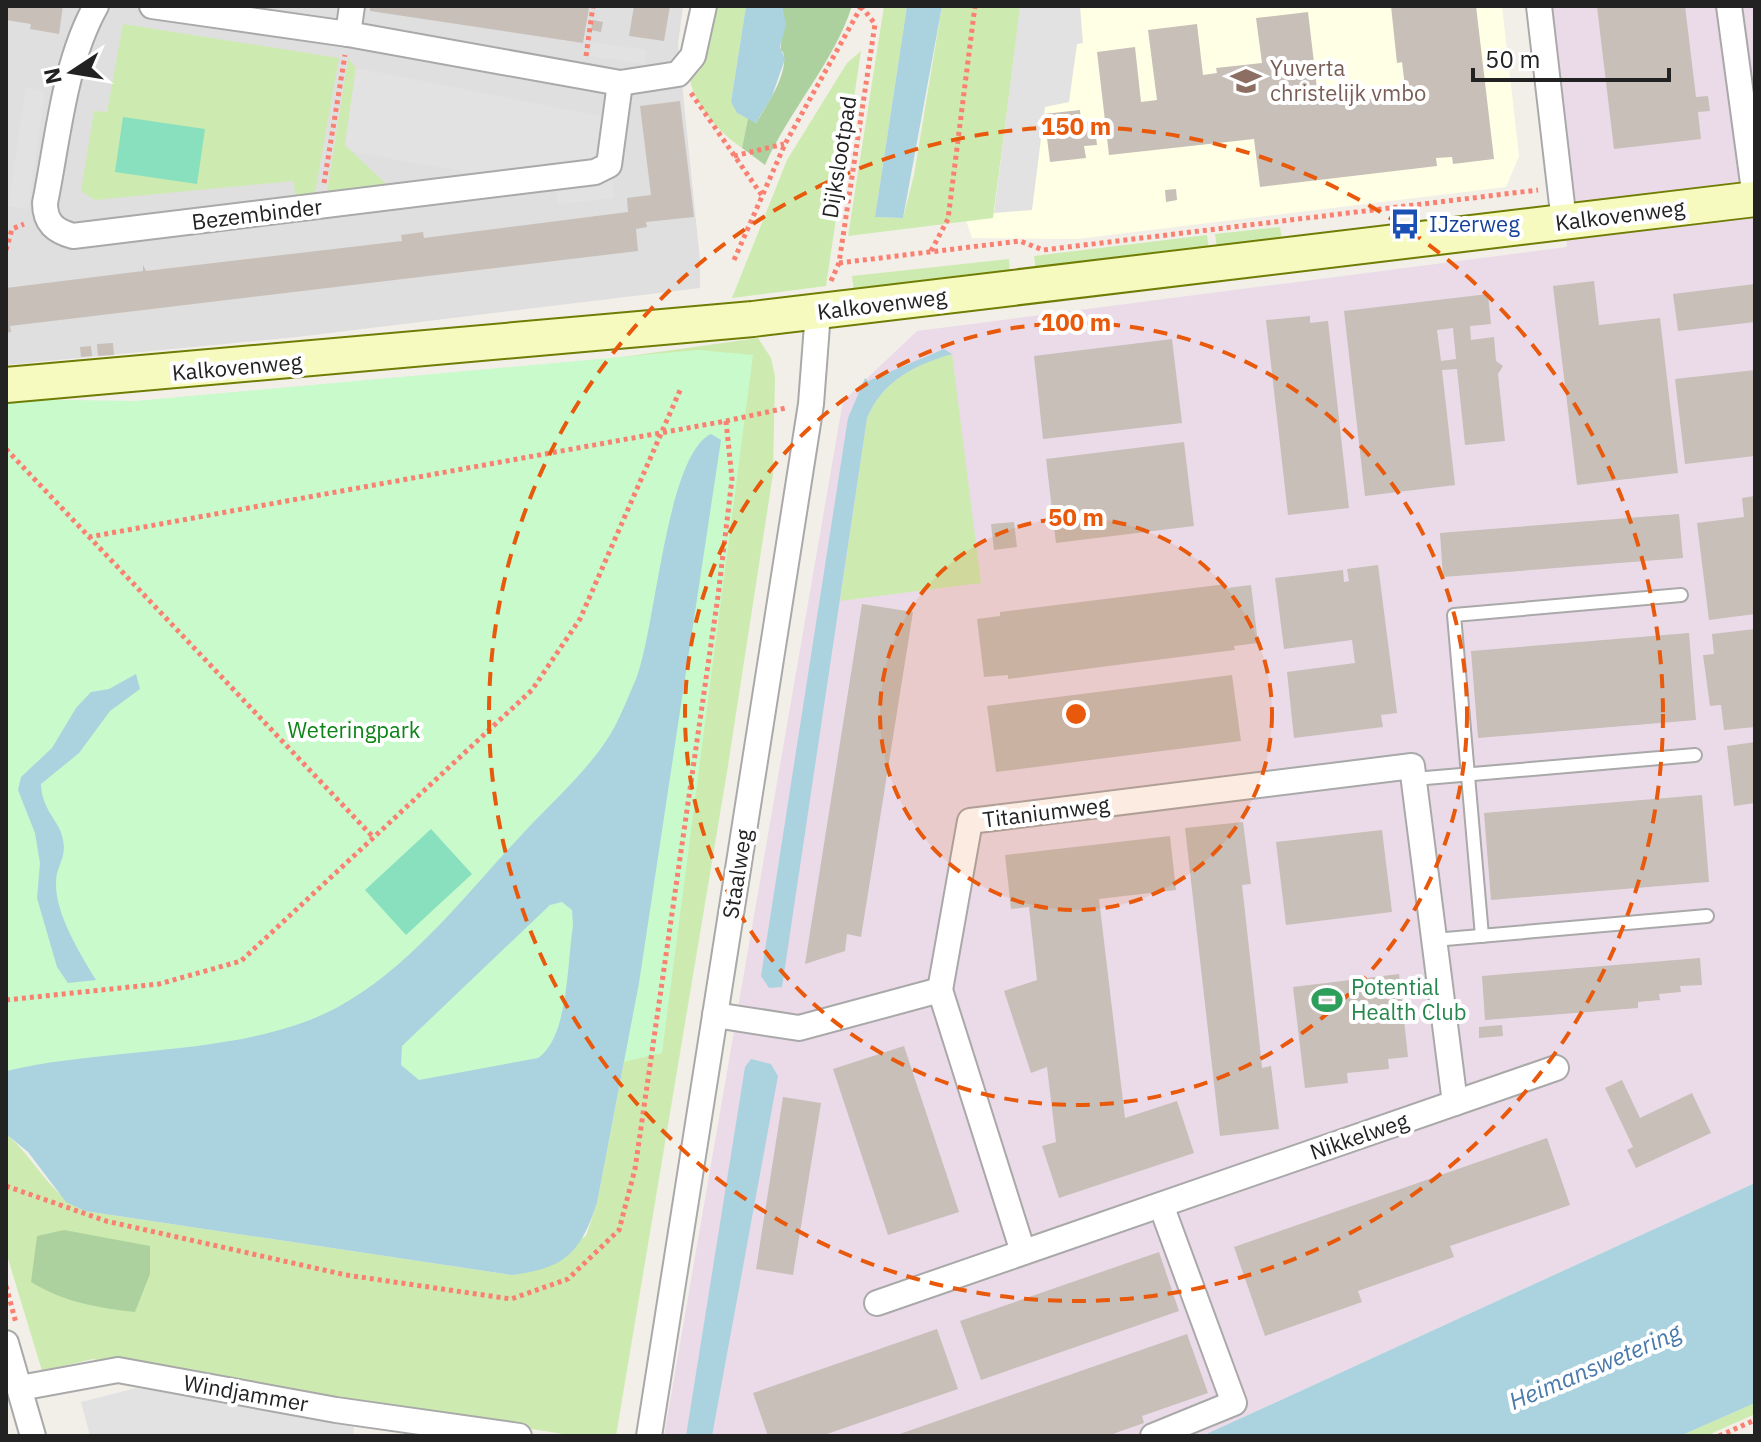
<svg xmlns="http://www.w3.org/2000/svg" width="1761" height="1442" font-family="'IBM Plex Sans',sans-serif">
<rect width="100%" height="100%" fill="#f2efe9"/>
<path fill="#e0dfdf" d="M6 6H683L678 44 700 260V288L297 337 6 365Z"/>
<path fill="#ebdbe8" d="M1539 6H1755V1183L1202 1436H664L843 401 917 331 1567 247Z"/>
<path fill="#ffffe5" d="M993 6H1502L1519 156 1506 187 1077 239 972 238 961 206Z"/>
<g fill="#cdebb0">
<path d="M711 6H746L731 102 737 113 748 118 742 148C720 133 695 106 690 80L701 69Z"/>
<path d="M884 6H907L875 217 903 218 914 175 942 6H1021L993 218 848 236Z"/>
<path d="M123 24 339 58 315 193 296 197 293 181 95 200 81 191 94 111 107 112Z"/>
<path d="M861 51 826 286 732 298 787 160 847 63Z"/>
<path d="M348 59 356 68 345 145 386 184 327 191Z"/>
<path d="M1280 227 1282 240 1217 248 1215 234Z"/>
<path d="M1207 235 1209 249 1036 270 1034 256Z"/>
<path d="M1009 259 1010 274 854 292 852 276Z"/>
<path d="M758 338 771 358 775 376 773 474 727 772 616 1436H576L93 1359 42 1371 6 1252V1134C36 1159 49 1195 85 1211L512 1275 586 1236 597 1203 639 983 6 1012 106 408 400 388Z"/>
<path d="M952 354 981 583 840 601 867 418C883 380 915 365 952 354Z"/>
<path d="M1755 1403V1414L1706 1436H1680Z"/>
</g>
<g fill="#add19e">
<path d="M782 6H852C833 64 790 109 765 165L742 148 748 118 756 123C766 106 786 78 784 57 783 46 780 56 781 45 782 30 785 21 782 6Z"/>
<path d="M64 1230 150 1246V1274L135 1312C98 1308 63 1302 31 1282L37 1236Z"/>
</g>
<path fill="#c8facc" d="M699 350 753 355 662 1053 494 1092 6 1105V399L135 401Z"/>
<g fill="#88e0be">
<path d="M123 117 205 129 197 184 115 172Z"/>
<path d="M431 829 472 874 406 935 365 890Z"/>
</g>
<g fill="#e2e2e2">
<path d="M1020 6H1080L1083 43 1077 44 1069 102 1045 107 1032 210 994 213Z"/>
<path d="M592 42 646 50 644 64 590 56Z"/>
<path d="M356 68 606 117 599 163 612 182 614 198 558 204 555 187 353 152 345 145Z"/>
<path d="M26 87 45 92 28 209 8 206Z"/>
<path d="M136 1388 353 1422 354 1436H90L81 1402Z"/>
</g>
<g fill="#aad3df" fill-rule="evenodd">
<path d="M746 6H782L786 24 780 47 785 59 772 96 756 123 737 113 731 102Z"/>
<path d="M907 6H942L903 218 875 217Z"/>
<path d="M944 349 952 354C915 365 883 380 867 418L782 987 769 988 761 976 848 418 865 378 868 381Z"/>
<path d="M711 434 721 440 639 983 597 1203C580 1253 566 1268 512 1275L85 1211 66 1202 28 1152 6 1134V1071C109 1046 246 1057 338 1007 412 967 469 890 527 829 556 798 593 766 614 728 622 713 629 695 636 679 656 629 666 455 711 434ZM562 902 572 910 573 926C567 962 569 1037 538 1058L419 1080 401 1065 402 1046 550 905Z"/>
<path d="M136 674 140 689 110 711 79 753 41 784C42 812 60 820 63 840 67 858 56 866 56 882 55 914 80 953 96 980L68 983 57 967 37 898 40 863 35 833 18 790 21 777 52 748 76 708 91 692 109 689Z"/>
<path d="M751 1059 771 1064 778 1076 712 1436H686L745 1067Z"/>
<path d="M1755 1183V1403L1680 1436H1202Z"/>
</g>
<g fill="#c7bfb8" fill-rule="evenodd">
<path d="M6 6H63L59 34 30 29 31 24 6 20Z"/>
<path d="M370 6H574L589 8 583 43 370 11Z"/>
<path d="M634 6H670L664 41 629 36Z"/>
<path d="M1391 6H1476L1494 159 1453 164 1452 157 1436 158 1437 166 1260 187 1254 139 1109 155 1097 52 1135 47 1141 102 1157 100 1148 30 1197 24 1203 75 1217 73 1216 68 1262 63 1256 18 1308 12 1319 105 1406 95 1402 62 1397 63Z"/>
<path d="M1685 6 1696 97 1708 96 1710 111 1698 112 1701 139 1614 149 1597 7Z"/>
<path d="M593 20 603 22 601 32 591 30Z"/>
<path d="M680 101 694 217 646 222 647 227 636 229 638 251 10 326 11 332 6 333V288L143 271V265L146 271 402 241 401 235 423 232 424 238 628 212 627 198 651 195 640 106Z"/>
<path d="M1080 110 1081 122 1094 121 1097 145 1084 146 1086 158 1050 162 1044 114Z"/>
<path d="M1176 189 1177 200 1166 202 1165 190Z"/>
<path d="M1594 281 1599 325 1660 318 1678 473 1577 485 1553 286Z"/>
<path d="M1755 284V322L1678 331 1673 294Z"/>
<path d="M1488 294 1491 324 1470 326 1471 340 1494 337 1496 361 1503 366 1498 374 1505 441 1465 445 1457 369 1442 370 1455 485 1365 496 1344 311ZM1453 328 1456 359 1441 361 1437 330Z"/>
<path d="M1310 316V323L1328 321 1349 508 1288 515 1266 320Z"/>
<path d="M1172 339 1182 423 1043 439 1034 356Z"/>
<path d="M113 343 114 355 98 356 97 344Z"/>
<path d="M91 346 92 356 81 357 80 347Z"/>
<path d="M1755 370V456L1685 464 1675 379Z"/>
<path d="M1184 442 1194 526 1056 543 1046 459Z"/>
<path d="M1755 496V614L1709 620 1697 523 1744 517 1742 498Z"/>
<path d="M1679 514 1683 558 1443 577 1440 533Z"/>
<path d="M1014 522 1017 547 994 550 991 524Z"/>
<path d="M1378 565 1397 713 1381 715 1383 727 1294 738 1287 672 1355 663 1352 640 1284 649 1275 578 1343 570 1344 582 1349 581 1347 569Z"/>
<path d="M1226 584 1227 588 1251 585 1258 643 1234 646 1235 650 1140 662 1008 679V675L984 677 977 619 1000 616V612Z"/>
<path d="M862 604 913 612 861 937 847 934 845 951 805 964Z"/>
<path d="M1755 629V727L1724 730 1721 705 1710 706 1703 655 1714 654 1712 634Z"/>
<path d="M1689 633 1696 720 1478 738 1471 651Z"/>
<path d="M1232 675 1241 741 996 772 987 706Z"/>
<path d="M1755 742V803L1734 806 1727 746Z"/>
<path d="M1702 795 1709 882 1491 900 1484 813Z"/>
<path d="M1243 822 1251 884 1242 885 1259 1038 1262 1068 1271 1066 1279 1129 1220 1136 1185 828Z"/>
<path d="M1382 830 1392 912 1286 925 1276 842Z"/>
<path d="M1170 836 1176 890 1099 899 1125 1118 1177 1101 1194 1153 1059 1198 1042 1146 1056 1142 1047 1067 1031 1073 1004 991 1037 980 1029 907 1011 909 1005 855Z"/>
<path d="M1700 958 1702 985 1680 986 1681 992 1659 994 1660 1000 1638 1002V1008L1485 1020 1482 976Z"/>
<path d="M1399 974 1408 1057 1388 1059 1389 1069 1347 1073 1348 1083 1305 1088 1293 987Z"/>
<path d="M1502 1025 1503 1036 1479 1038V1027Z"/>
<path d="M904 1046 959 1212 888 1235 833 1069Z"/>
<path d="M1622 1080 1640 1118 1692 1093 1711 1133 1636 1168 1627 1150 1633 1147 1605 1088Z"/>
<path d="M783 1097 821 1103 793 1275 756 1269Z"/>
<path d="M1547 1138 1570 1205 1450 1246 1454 1257 1358 1291 1362 1302 1265 1336 1234 1247Z"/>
<path d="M1159 1252 1179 1311 981 1380 960 1321Z"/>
<path d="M937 1329 958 1389 821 1436H768L753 1393Z"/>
<path d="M1187 1334 1208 1393 1142 1416 1144 1423 1121 1431 1108 1436H894Z"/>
</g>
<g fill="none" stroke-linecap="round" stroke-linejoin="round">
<g stroke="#a9a9a9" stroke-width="16">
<g id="lane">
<path d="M1414 779 1695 755"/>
<path d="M1482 936 1454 615 1681 595"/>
<path d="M1434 940 1707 916"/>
</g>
</g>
<g stroke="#a9a9a9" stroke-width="28">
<g id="street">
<path d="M96 6C64 63 58 139 45 203 45 223 55 231 73 236L595 172 609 165 620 83"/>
<path d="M152 6 348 34 620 83 678 74 693 56 704 6"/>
<path d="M1539 6 1564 222"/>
<path d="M1729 6 1755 198"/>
<path d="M348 34 352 6"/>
<path d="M940 990 1023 1252"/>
<path d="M715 1015 799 1028 940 990 970 821 1412 766 1455 1103"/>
<path d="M877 1303 1556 1068"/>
<path d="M6 1343 33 1436"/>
<path d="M20 1388 118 1370 336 1410 519 1436"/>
<path d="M649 1436 811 404 818 312"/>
<path d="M1153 1436 1234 1403 1161 1205"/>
</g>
</g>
<g stroke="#707d05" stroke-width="38">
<path id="secondary" d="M6 385 753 319 1755 199"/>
</g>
<g stroke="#fa8072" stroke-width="5" stroke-dasharray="4 4" stroke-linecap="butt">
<path d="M586 56 593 6"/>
<path d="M691 93 763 197"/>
<path d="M734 156 784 144"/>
<path d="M324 183 345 55"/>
<path d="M6 250 12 229 24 224"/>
<path d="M931 251 948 219 975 6"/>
<path d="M734 260 785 144 861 7"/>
<path d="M839 263 1020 241 1043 250 1538 190"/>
<path d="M831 281 839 263 875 24 862 7"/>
<path d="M726 421 786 408"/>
<path d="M6 449 373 837"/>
<path d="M6 1000 159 984 241 961 532 690 580 619 681 388"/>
<path d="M6 1186 106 1221 346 1275 511 1299 568 1279 619 1230 635 1169 718 596 732 479 726 421 89 537"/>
<path d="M6 1286 16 1323"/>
<path d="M1719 1436 1755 1420"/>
</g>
<use href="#lane" stroke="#fff" stroke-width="12"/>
<use href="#street" stroke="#fff" stroke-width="24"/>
<use href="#secondary" stroke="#f7fabf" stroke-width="34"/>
</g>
<circle cx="1076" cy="714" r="196" fill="#e8590c" fill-opacity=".12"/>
<g fill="none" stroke="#e8590c" stroke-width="4" stroke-dasharray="14 10">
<circle cx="1076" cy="714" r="196"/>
<circle cx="1076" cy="714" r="391"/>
<circle cx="1076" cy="714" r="587"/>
</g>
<defs>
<g id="school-bare" transform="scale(2.4)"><path d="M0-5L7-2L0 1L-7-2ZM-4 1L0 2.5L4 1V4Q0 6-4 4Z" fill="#8d6e63" stroke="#fff" stroke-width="2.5" paint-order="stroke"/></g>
<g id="bus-bare" transform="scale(2.4)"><path d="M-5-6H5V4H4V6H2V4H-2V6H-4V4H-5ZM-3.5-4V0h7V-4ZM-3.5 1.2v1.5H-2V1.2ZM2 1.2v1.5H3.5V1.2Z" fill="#1a4fb4" stroke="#fff" stroke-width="2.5" paint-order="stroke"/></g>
<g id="stadium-bare" transform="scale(2.4)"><path d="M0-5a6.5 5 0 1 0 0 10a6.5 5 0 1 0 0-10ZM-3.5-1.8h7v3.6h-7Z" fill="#2e9e5b" stroke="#fff" stroke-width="2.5" paint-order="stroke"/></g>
</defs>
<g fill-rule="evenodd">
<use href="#school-bare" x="1246" y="81"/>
<use href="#bus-bare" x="1405" y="224"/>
<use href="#stadium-bare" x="1327" y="1000"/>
</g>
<g text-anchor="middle" stroke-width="8" stroke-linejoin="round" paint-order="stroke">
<g font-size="22" fill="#785e54" stroke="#fff" text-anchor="start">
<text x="1270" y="76">Yuverta<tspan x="1270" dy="25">christelijk vmbo</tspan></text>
</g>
<g font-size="22" fill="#222" stroke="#fff">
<text transform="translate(839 157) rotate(-81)" y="8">Dijkslootpad</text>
<text transform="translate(257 214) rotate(-7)" y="8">Bezembinder</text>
<text transform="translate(1620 215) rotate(-7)" y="8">Kalkovenweg</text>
<text transform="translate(882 304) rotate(-7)" y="8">Kalkovenweg</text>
<text transform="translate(237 367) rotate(-5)" y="8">Kalkovenweg</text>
<text transform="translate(1046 812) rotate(-7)" y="8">Titaniumweg</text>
<text transform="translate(737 874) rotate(-81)" y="8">Staalweg</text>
<text transform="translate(1359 1136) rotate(-19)" y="8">Nikkelweg</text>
<text transform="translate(246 1393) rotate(10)" y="8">Windjammer</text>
</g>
<g font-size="22" fill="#164399" stroke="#fff" text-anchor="start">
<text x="1429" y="232">IJzerweg</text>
</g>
<g font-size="22" fill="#0c8416" stroke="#fff">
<text x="354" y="738">Weteringpark</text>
</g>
<g font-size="22" fill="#27864d" stroke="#fff" text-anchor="start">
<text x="1351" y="995">Potential<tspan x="1351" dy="25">Health Club</tspan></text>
</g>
<g font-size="24" font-style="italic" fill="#4a7aab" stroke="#fff">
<text transform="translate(1595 1367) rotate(-23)" y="8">Heimanswetering</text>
</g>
</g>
<circle cx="1076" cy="714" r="12" fill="#e8590c" stroke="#fff" stroke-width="4"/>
<g font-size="24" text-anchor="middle" font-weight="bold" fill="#e8590c" stroke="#fff" stroke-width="8" stroke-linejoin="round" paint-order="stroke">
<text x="1076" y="135">150 m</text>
<text x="1076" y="331">100 m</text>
<text x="1076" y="526">50 m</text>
</g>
<rect width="1761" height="1442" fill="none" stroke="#222222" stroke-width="16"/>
<g transform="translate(72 72) rotate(258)" stroke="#ffffff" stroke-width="6" paint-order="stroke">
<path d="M0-6L14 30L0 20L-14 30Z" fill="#222222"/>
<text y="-12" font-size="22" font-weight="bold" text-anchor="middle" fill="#222222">N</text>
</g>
<path d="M1473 68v12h196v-12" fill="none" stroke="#222222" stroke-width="4"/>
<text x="1485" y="68" font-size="24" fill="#222222" stroke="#ffffff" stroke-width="6" paint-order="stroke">50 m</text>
</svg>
